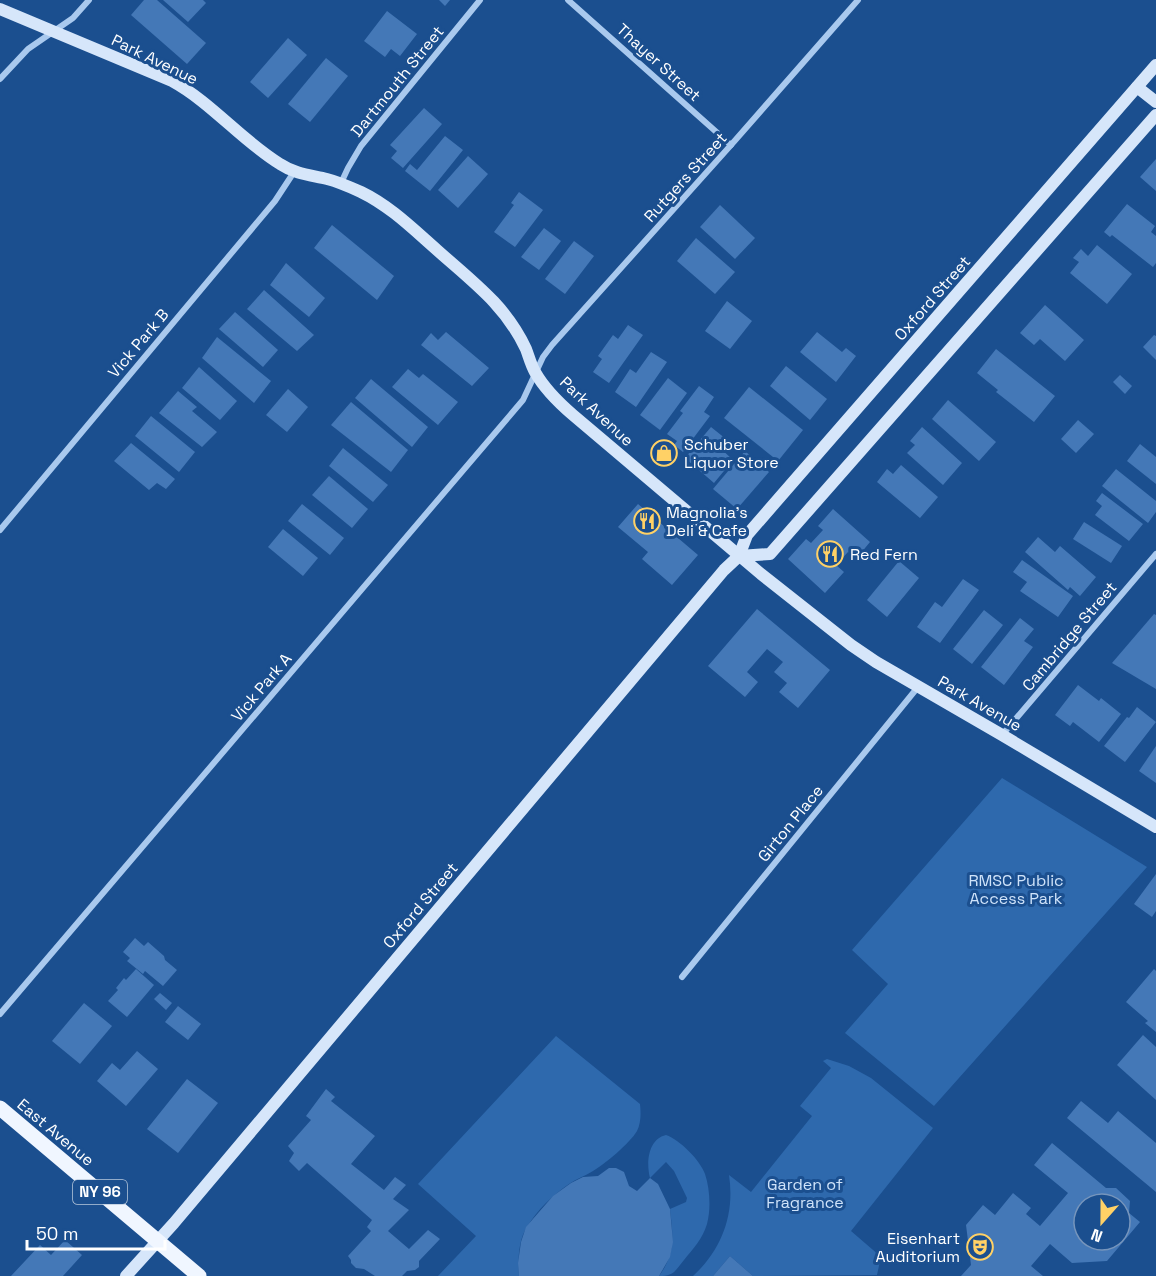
<svg xmlns="http://www.w3.org/2000/svg" width="1156" height="1276" font-family="'Space Grotesk',sans-serif">
<rect width="100%" height="100%" fill="#1b4f8f"/>
<g fill="#2e69ad">
<path d="M1002 778 1147 867 934 1106 845 1033 888 984 852 950Z"/>
<path d="M556 1036 640 1104C641 1113 641 1123 637 1131 630 1143 605 1164 593 1171 585 1176 576 1179 569 1184 553 1195 537 1210 527 1227 518 1241 518 1260 519 1276H438L476 1236 418 1184Z"/>
<path d="M827 1059 849 1066 871 1078 933 1128 851 1231 880 1256V1261L877 1275 753 1276 730 1256 713 1276H693C722 1249 735 1214 729 1175L751 1192 812 1116 800 1106 831 1068 823 1061Z"/>
<path d="M666 1135C680 1140 700 1160 705 1174 710 1189 711 1209 707 1224 703 1238 693 1249 684 1260 675 1271 674 1276 659 1276 676 1253 673 1236 670 1209L686 1202 687 1198 674 1171 666 1162 650 1178C646 1163 648 1139 666 1135Z"/>
</g>
<g fill="#4478b7" fill-rule="evenodd">
<path d="M144 0H157L206 43 187 64 131 15Z"/>
<path d="M163 0H203L206 3 188 22Z"/>
<path d="M439 0H450L445 6Z"/>
<path d="M387 11 417 34 400 56 391 49 385 57 364 41Z"/>
<path d="M288 38 307 55 268 98 250 82Z"/>
<path d="M326 58 348 76 310 122 288 104Z"/>
<path d="M424 108 442 124 403 168 391 158 397 151 390 145Z"/>
<path d="M445 136 463 150 430 191 405 171 410 164 417 170Z"/>
<path d="M468 156 488 174 458 208 438 190Z"/>
<path d="M1156 159V191L1140 177Z"/>
<path d="M519 192 543 210 515 247 494 232 514 205 511 203Z"/>
<path d="M1127 204 1155 226 1151 232 1156 236V263L1153 267 1112 235 1110 237 1104 232Z"/>
<path d="M720 205 755 238 735 259 700 227Z"/>
<path d="M332 225 394 276 377 300 314 248Z"/>
<path d="M544 228 561 241 539 270 521 257Z"/>
<path d="M696 238 735 272 715 294 677 261Z"/>
<path d="M574 241 594 256 565 294 545 279Z"/>
<path d="M1097 245 1132 274 1107 304 1070 273 1079 262 1073 258 1081 249 1088 256Z"/>
<path d="M286 263 325 298 309 317 270 285Z"/>
<path d="M264 290 314 335 297 351 247 309Z"/>
<path d="M727 301 752 321 730 349 705 331Z"/>
<path d="M1045 305 1084 340 1065 361 1040 339 1034 345 1020 333Z"/>
<path d="M235 312 278 350 263 367 219 329Z"/>
<path d="M628 325 643 335 609 383 593 372 602 359 598 356 613 335 618 339Z"/>
<path d="M446 332 489 368 472 386 421 345 431 333 438 340Z"/>
<path d="M817 332 842 352 846 348 856 356 836 382 800 352Z"/>
<path d="M1154 335 1156 336V360L1143 347Z"/>
<path d="M217 337 271 381 254 403 202 358Z"/>
<path d="M996 349 1055 396 1034 422 996 392 998 390 977 373Z"/>
<path d="M651 352 667 362 636 407 615 392 630 369 636 373Z"/>
<path d="M786 366 827 399 810 420 770 386Z"/>
<path d="M199 367 237 401 220 420 182 388Z"/>
<path d="M408 369 419 378 423 374 458 402 438 425 392 387Z"/>
<path d="M1120 375 1132 386 1125 394 1113 382Z"/>
<path d="M668 378 687 393 660 430 640 415Z"/>
<path d="M371 379 428 427 412 447 355 398Z"/>
<path d="M699 386 714 397 704 412 710 416 683 452 674 445 677 441 667 434 683 413 680 411Z"/>
<path d="M749 387 803 430 778 461 724 418Z"/>
<path d="M288 389 308 407 287 432 266 415Z"/>
<path d="M178 391 197 407 192 411 217 432 202 447 159 413Z"/>
<path d="M948 400 996 442 979 461 932 419Z"/>
<path d="M351 402 408 450 391 472 331 425Z"/>
<path d="M151 416 195 452 179 472 135 436Z"/>
<path d="M1078 420 1094 434 1076 453 1061 439Z"/>
<path d="M711 427 726 439 719 447 733 460 714 483 685 458Z"/>
<path d="M922 427 962 463 943 485 907 453 915 445 910 441Z"/>
<path d="M131 443 175 479 166 489 157 483 149 490 114 461Z"/>
<path d="M1140 444 1156 457V484L1127 461Z"/>
<path d="M343 448 388 485 373 502 329 466Z"/>
<path d="M745 451 769 472 737 509 713 489Z"/>
<path d="M901 465 938 497 920 518 877 482 887 469 893 474Z"/>
<path d="M1116 469 1156 501V512L1148 523 1102 486Z"/>
<path d="M329 476 368 509 352 528 312 495Z"/>
<path d="M1102 493 1143 524 1129 541 1095 515 1102 506 1096 501Z"/>
<path d="M302 504 344 538 330 555 288 521Z"/>
<path d="M638 504 698 555 672 585 642 559 648 552 618 527Z"/>
<path d="M833 509 870 542 856 559 848 552 836 565 844 572 825 593 788 559 806 539 811 543 823 530 818 526Z"/>
<path d="M1084 522 1122 546 1111 563 1073 539Z"/>
<path d="M283 529 318 558 303 576 268 547Z"/>
<path d="M1038 537 1055 552 1060 546 1096 577 1080 596 1070 587 1068 590 1025 552Z"/>
<path d="M1022 560 1073 596 1058 617 1020 591 1027 582 1013 572Z"/>
<path d="M899 561 919 578 887 617 867 600Z"/>
<path d="M963 579 979 590 940 643 917 627 935 602 942 607Z"/>
<path d="M757 609 830 670 798 708 779 692 787 683 774 672 783 662 767 649 747 672 758 682 745 697 708 666Z"/>
<path d="M984 610 1003 625 972 664 953 649Z"/>
<path d="M1154 614 1156 615V689L1112 663Z"/>
<path d="M1020 618 1034 629 1024 641 1033 647 1004 685 981 667Z"/>
<path d="M1078 685 1099 701 1101 698 1121 714 1099 742 1073 722 1070 726 1055 715Z"/>
<path d="M1137 707 1156 722 1125 762 1104 746 1127 717 1129 718Z"/>
<path d="M1156 746V783L1139 771Z"/>
<path d="M1156 874V911L1152 917 1134 904Z"/>
<path d="M135 938 144 946 148 942 164 956 165 960 177 970 163 986 145 971 143 974 127 961 130 958 123 952Z"/>
<path d="M136 969 154 985 127 1017 108 1001 118 990 116 988 124 978 126 980Z"/>
<path d="M1154 969 1156 971V1032L1145 1023 1148 1021 1126 1002Z"/>
<path d="M160 993 172 1003 166 1010 154 999Z"/>
<path d="M84 1003 112 1026 80 1064 52 1041Z"/>
<path d="M178 1006 201 1024 188 1040 165 1022Z"/>
<path d="M1143 1035 1156 1047V1100L1117 1065Z"/>
<path d="M137 1051 158 1069 126 1106 97 1081 112 1063 120 1070Z"/>
<path d="M187 1079 218 1103 178 1153 147 1129Z"/>
<path d="M326 1089 335 1097 331 1101 375 1136 351 1164 384 1190 395 1177 406 1185 393 1199 409 1210 388 1231 409 1249 428 1230 440 1239 419 1261V1267L415 1270 407 1271 402 1276H375L364 1269 356 1268 351 1263V1260L348 1256 371 1231 367 1227 372 1220 307 1163 299 1171 289 1161 294 1153 288 1146 311 1120 306 1116Z"/>
<path d="M1081 1101 1108 1123 1118 1111 1156 1143V1192L1067 1118Z"/>
<path d="M1052 1143 1106 1188H1116L1130 1201 1129 1213 1140 1222 1107 1261 1072 1263 1050 1244 1031 1266 1043 1276H961L971 1265 966 1225 983 1205 995 1215 1013 1193 1031 1208 1026 1214 1040 1226 1068 1193 1034 1165ZM1084 1204H1120V1240H1084Z"/>
<path d="M609 1168H616L624 1172 629 1186 637 1191 650 1178 658 1184 670 1209 673 1242 670 1257 659 1276H519L518 1263 521 1242 526 1227 539 1212 553 1196 571 1183 583 1177 598 1176Z"/>
<path d="M65 1240 82 1255 63 1276H11L40 1245 51 1255Z"/>
<path d="M730 1256 753 1276H713Z"/>
</g>
<g fill="none" stroke-linecap="round" stroke-linejoin="round">
<g stroke="#a9c9ee" stroke-width="6">
<path d="M568 0 731 145"/>
<path d="M0 79 28 49 73 18 89 0"/>
<path d="M341 183 348 168 361 146 480 0"/>
<path d="M0 530 275 201 294 172"/>
<path d="M1002 735 1156 554"/>
<path d="M682 977 918 687"/>
<path d="M0 1014 523 400 543 357 552 345 731 145 858 0"/>
</g>
<g stroke="#d6e6fa" stroke-width="12">
<path d="M0 9 172 81C212 103 241 140 280 164 295 174 310 175 327 179 339 182 350 187 361 192 390 206 413 229 437 250 456 267 476 283 494 302 507 316 518 332 526 349 529 357 531 365 535 372 544 388 559 403 573 415L761 574 851 645 876 662 1002 735 1156 827"/>
<path d="M1137 87 1156 102"/>
<path d="M739 556 770 554 1156 115"/>
<path d="M126 1276 174 1223 724 570 739 556 747 535 1156 65"/>
</g>
<path stroke="#f0f6ff" stroke-width="15" d="M0 1108 199 1276"/>
</g>
<defs>
<g id="shop-ring" transform="scale(1.35)"><circle r="9.5" fill="#1b4f8f" stroke="#ffd166" stroke-width="1.5"/><path d="M-5-2.5h2.3a2.7 3.5 0 0 1 5.4 0H5L5.5 6h-11ZM-1.5-2.5h3a1.5 2.3 0 0 0-3 0Z" fill="#ffd166"/></g>
<g id="restaurant-ring" transform="scale(1.35)"><circle r="9.5" fill="#1b4f8f" stroke="#ffd166" stroke-width="1.5"/><path d="M-5-6h1v4h1v-4h1v4h1v-4h1v5L-1.5 .5V6h-2V.5L-5-1ZM5-6V6H3V1.5H1.5Q1.5-4 5-6Z" fill="#ffd166"/></g>
<g id="theatre-ring" transform="scale(1.35)"><circle r="9.5" fill="#1b4f8f" stroke="#ffd166" stroke-width="1.5"/><path d="M-5-5.5Q0-4 5-5.5V0Q5 5 0 6Q-5 5-5 0ZM-3.3-2.5H-1v1.5H-3.3ZM1-2.5H3.3v1.5H1ZM-2.8 1Q0 5.5 2.8 1Z" fill="#ffd166"/></g>
</defs>
<g fill-rule="evenodd">
<use href="#shop-ring" x="664" y="453"/>
<use href="#restaurant-ring" x="647" y="521"/>
<use href="#restaurant-ring" x="830" y="554"/>
<use href="#theatre-ring" x="980" y="1247"/>
</g>
<g text-anchor="middle" stroke-width="6" stroke-linejoin="round" paint-order="stroke">
<rect fill="#1b4f8f" stroke="#bbcadd" stroke-width="1.5" x="73" y="1180" width="54" height="24" rx="4.5"/>
<g font-size="15" font-weight="bold" fill="#fff">
<text x="100" y="1197">NY 96</text>
</g>
<g font-size="16" fill="#fff" stroke="#1b4f8f">
<text transform="translate(155 59) rotate(26)" y="6">Park Avenue</text>
<text transform="translate(659 62) rotate(42)" y="6">Thayer Street</text>
<text transform="translate(397 81) rotate(-51)" y="6">Dartmouth Street</text>
<text transform="translate(685 177) rotate(-48)" y="6">Rutgers Street</text>
<text transform="translate(932 298) rotate(-49)" y="6">Oxford Street</text>
<text transform="translate(138 343) rotate(-50)" y="6">Vick Park B</text>
<text transform="translate(597 411) rotate(43)" y="6">Park Avenue</text>
<text transform="translate(1069 636) rotate(-50)" y="6">Cambridge Street</text>
<text transform="translate(261 687) rotate(-50)" y="6">Vick Park A</text>
<text transform="translate(980 703) rotate(30)" y="6">Park Avenue</text>
<text transform="translate(790 823) rotate(-51)" y="6">Girton Place</text>
<text transform="translate(420 905) rotate(-50)" y="6">Oxford Street</text>
<text transform="translate(56 1132) rotate(40)" y="6">East Avenue</text>
</g>
<g font-size="16" fill="#fff" stroke="#1b4f8f" text-anchor="start">
<text x="684" y="450">Schuber<tspan x="684" dy="18">Liquor Store</tspan></text>
<text x="666" y="518">Magnolia's<tspan x="666" dy="18">Deli &amp; Cafe</tspan></text>
<text x="850" y="560">Red Fern</text>
<text x="960" y="1244" text-anchor="end">Eisenhart<tspan x="960" dy="18">Auditorium</tspan></text>
</g>
<g font-size="16" fill="#cfe3fa" stroke="#1b4f8f">
<text x="1016" y="886">RMSC Public<tspan x="1016" dy="18">Access Park</tspan></text>
<text x="805" y="1190">Garden of<tspan x="805" dy="18">Fragrance</tspan></text>
</g>
</g>
<g transform="translate(1102 1222) rotate(201)"><circle r="28" fill="#1b4f8f" stroke="#7695bc" stroke-width="1.5"/>
<path d="M0-4.5L10 22L0 15L-10 22Z" fill="#ffd166"/>
<text y="-9" font-size="16" font-weight="bold" text-anchor="middle" fill="#ffffff">N</text>
</g>
<path d="M27 1240v9h138v-9" fill="none" stroke="#ffffff" stroke-width="3"/>
<text x="36" y="1240" font-size="18" fill="#ffffff" stroke="#1b4f8f" stroke-width="4.5" paint-order="stroke">50 m</text>
</svg>
